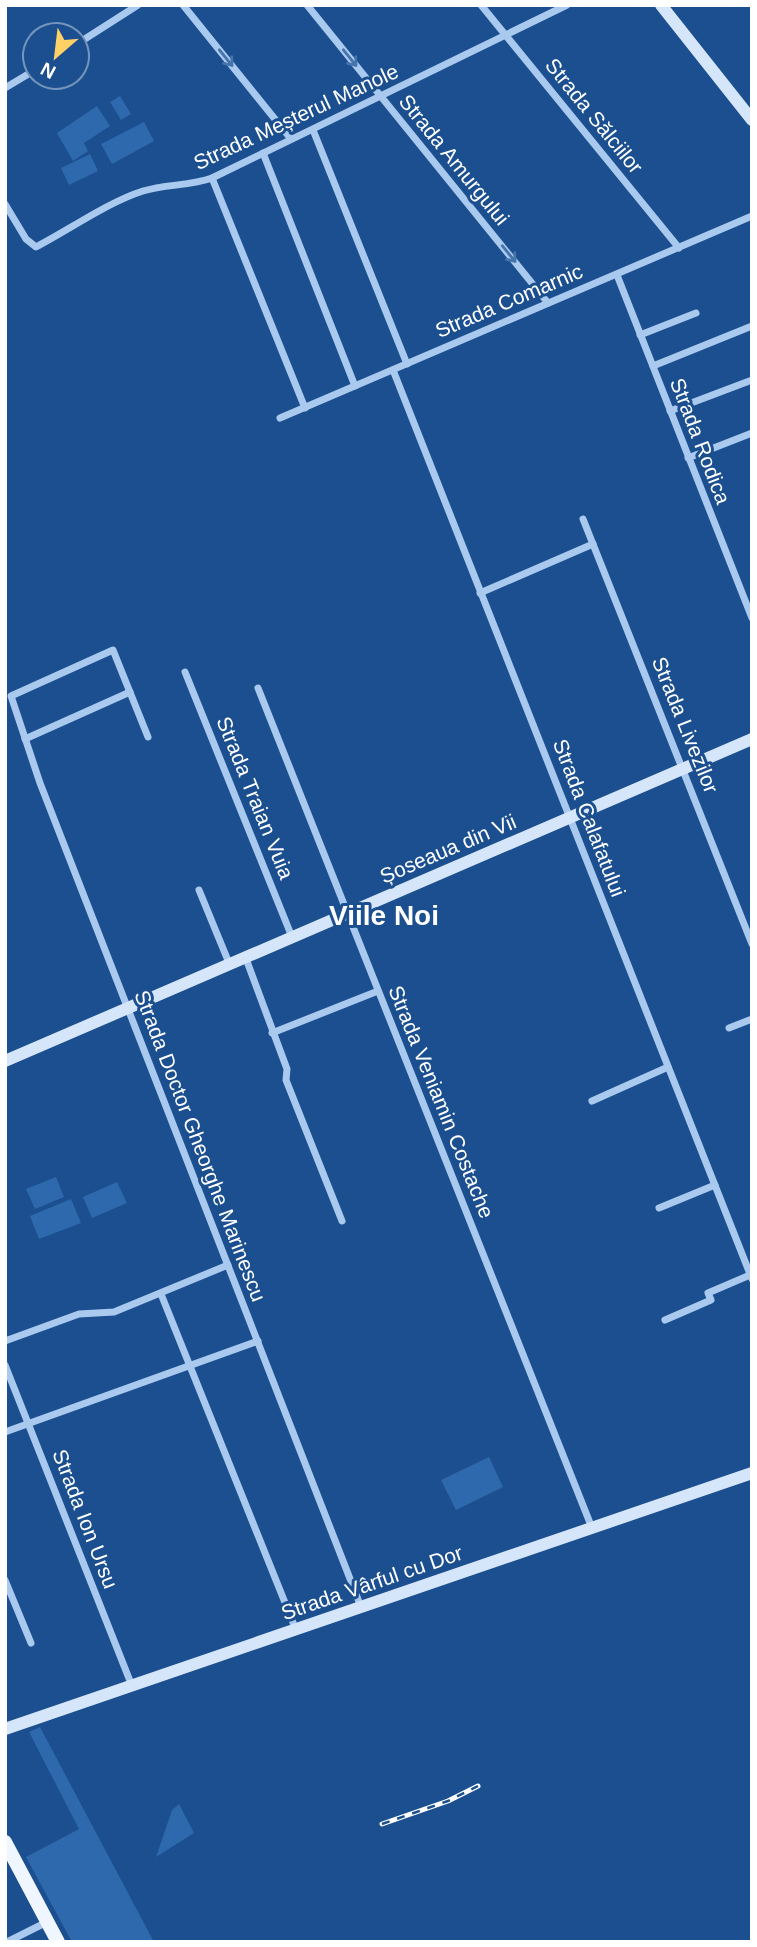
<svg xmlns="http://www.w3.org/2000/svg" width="757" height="1947" font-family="Arial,sans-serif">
<rect width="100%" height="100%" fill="#1b4f8f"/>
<g fill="#2e69ad">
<path d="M120 96 131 114 121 120 110 102Z"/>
<path d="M97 106 110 126 84 143 88 151 73 161 57 133Z"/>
<path d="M144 122 154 141 112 164 101 144Z"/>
<path d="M90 154 98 171 69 185 61 168Z"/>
<path d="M56 1177 64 1197 35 1209 26 1189Z"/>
<path d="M117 1182 127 1203 92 1218 83 1197Z"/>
<path d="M71 1199 81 1223 39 1239 30 1216Z"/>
<path d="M489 1457 503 1487 456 1510 441 1480Z"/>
<path d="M40 1727 154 1942H72L26 1857 79 1829 29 1732Z"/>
<path d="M179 1804 194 1833 156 1857 172 1810Z"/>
</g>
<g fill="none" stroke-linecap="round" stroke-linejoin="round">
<g stroke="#a9c9ee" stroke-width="7">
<path d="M183 5 291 139"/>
<path d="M307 5 548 303"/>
<path d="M481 5 679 248"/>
<path d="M77 44 138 5"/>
<path d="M5 88 35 70"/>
<path d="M313 130 407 364"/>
<path d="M263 153 355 386"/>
<path d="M212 178 305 408"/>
<path d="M5 204 26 239 36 247C69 230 108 202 143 191 166 184 190 186 212 178L567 5"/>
<path d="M617 275 752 618"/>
<path d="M640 335 696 313"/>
<path d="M653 366 752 326"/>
<path d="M393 370 752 1279"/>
<path d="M670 411 752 380"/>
<path d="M280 418 752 216"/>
<path d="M688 458 752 433"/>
<path d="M583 519 752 944"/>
<path d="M480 593 593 544"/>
<path d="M185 672 292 937"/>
<path d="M258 688 592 1528"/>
<path d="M148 737 113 650 11 696 40 783 361 1607"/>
<path d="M25 739 130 692"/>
<path d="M199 890 229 963"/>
<path d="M245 956 287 1069 286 1080 342 1221"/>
<path d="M729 1028 752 1019"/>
<path d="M272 1033 378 991"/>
<path d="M592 1101 668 1067"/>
<path d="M659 1208 715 1185"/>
<path d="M161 1294 296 1630"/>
<path d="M665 1320 711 1300 708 1293 750 1275"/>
<path d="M5 1341 79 1314 114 1312 228 1265"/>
<path d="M5 1365 132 1686"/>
<path d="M5 1432 258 1341"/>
<path d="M5 1580 31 1643"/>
<path d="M7 1942 47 1922"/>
</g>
<g stroke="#d6e6fa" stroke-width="12">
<path d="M661 5 752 120"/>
<path d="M5 1061 752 739"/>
<path d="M5 1729 752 1473"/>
</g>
<path stroke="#f0f6ff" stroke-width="14" d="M5 1842 58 1942"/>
<g stroke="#fff" stroke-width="5">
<path id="rail" d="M382 1824 448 1801 478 1786"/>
</g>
<use href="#rail" stroke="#1b4f8f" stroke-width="2.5" stroke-dasharray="8" stroke-linecap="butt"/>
</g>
<defs><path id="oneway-shaft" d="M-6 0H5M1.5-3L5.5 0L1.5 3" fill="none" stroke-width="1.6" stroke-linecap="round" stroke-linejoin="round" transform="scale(1.75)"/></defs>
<g stroke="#4674ac">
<use href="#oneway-shaft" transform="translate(226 58) rotate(51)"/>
<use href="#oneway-shaft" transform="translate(350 58) rotate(51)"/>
<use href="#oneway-shaft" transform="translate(509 254) rotate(51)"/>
</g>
<g text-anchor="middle" stroke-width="6" stroke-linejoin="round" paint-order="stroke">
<g font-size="21" fill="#fff" stroke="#1b4f8f">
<text transform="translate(594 116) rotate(51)" y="7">Strada Sălciilor</text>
<text transform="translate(296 117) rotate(-25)" y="7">Strada Meșterul Manole</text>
<text transform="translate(454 160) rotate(51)" y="7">Strada Amurgului</text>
<text transform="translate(509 301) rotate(-23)" y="7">Strada Comarnic</text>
<text transform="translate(700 441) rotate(69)" y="7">Strada Rodica</text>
<text transform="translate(685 725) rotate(68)" y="7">Strada Livezilor</text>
<text transform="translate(255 798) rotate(68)" y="7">Strada Traian Vuia</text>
<text transform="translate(589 818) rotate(69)" y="7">Strada Calafatului</text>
<text transform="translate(448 849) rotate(-23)" y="7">Șoseaua din Vii</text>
<text transform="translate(441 1102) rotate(68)" y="7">Strada Veniamin Costache</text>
<text transform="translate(200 1146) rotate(69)" y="7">Strada Doctor Gheorghe Marinescu</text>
<text transform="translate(85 1519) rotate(69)" y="7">Strada Ion Ursu</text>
<text transform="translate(372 1583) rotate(-19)" y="7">Strada Vârful cu Dor</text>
</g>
<g font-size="28" font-weight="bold" fill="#fff" stroke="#1b4f8f">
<text x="384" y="925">Viile Noi</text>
</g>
</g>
<rect width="757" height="1947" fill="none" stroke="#ffffff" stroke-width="14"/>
<g transform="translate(56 56) rotate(208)"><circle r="33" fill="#1b4f8f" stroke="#7695bc" stroke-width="2"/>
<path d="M0-5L12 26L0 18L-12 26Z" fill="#ffd166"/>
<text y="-10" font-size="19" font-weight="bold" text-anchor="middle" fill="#ffffff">N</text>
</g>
</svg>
